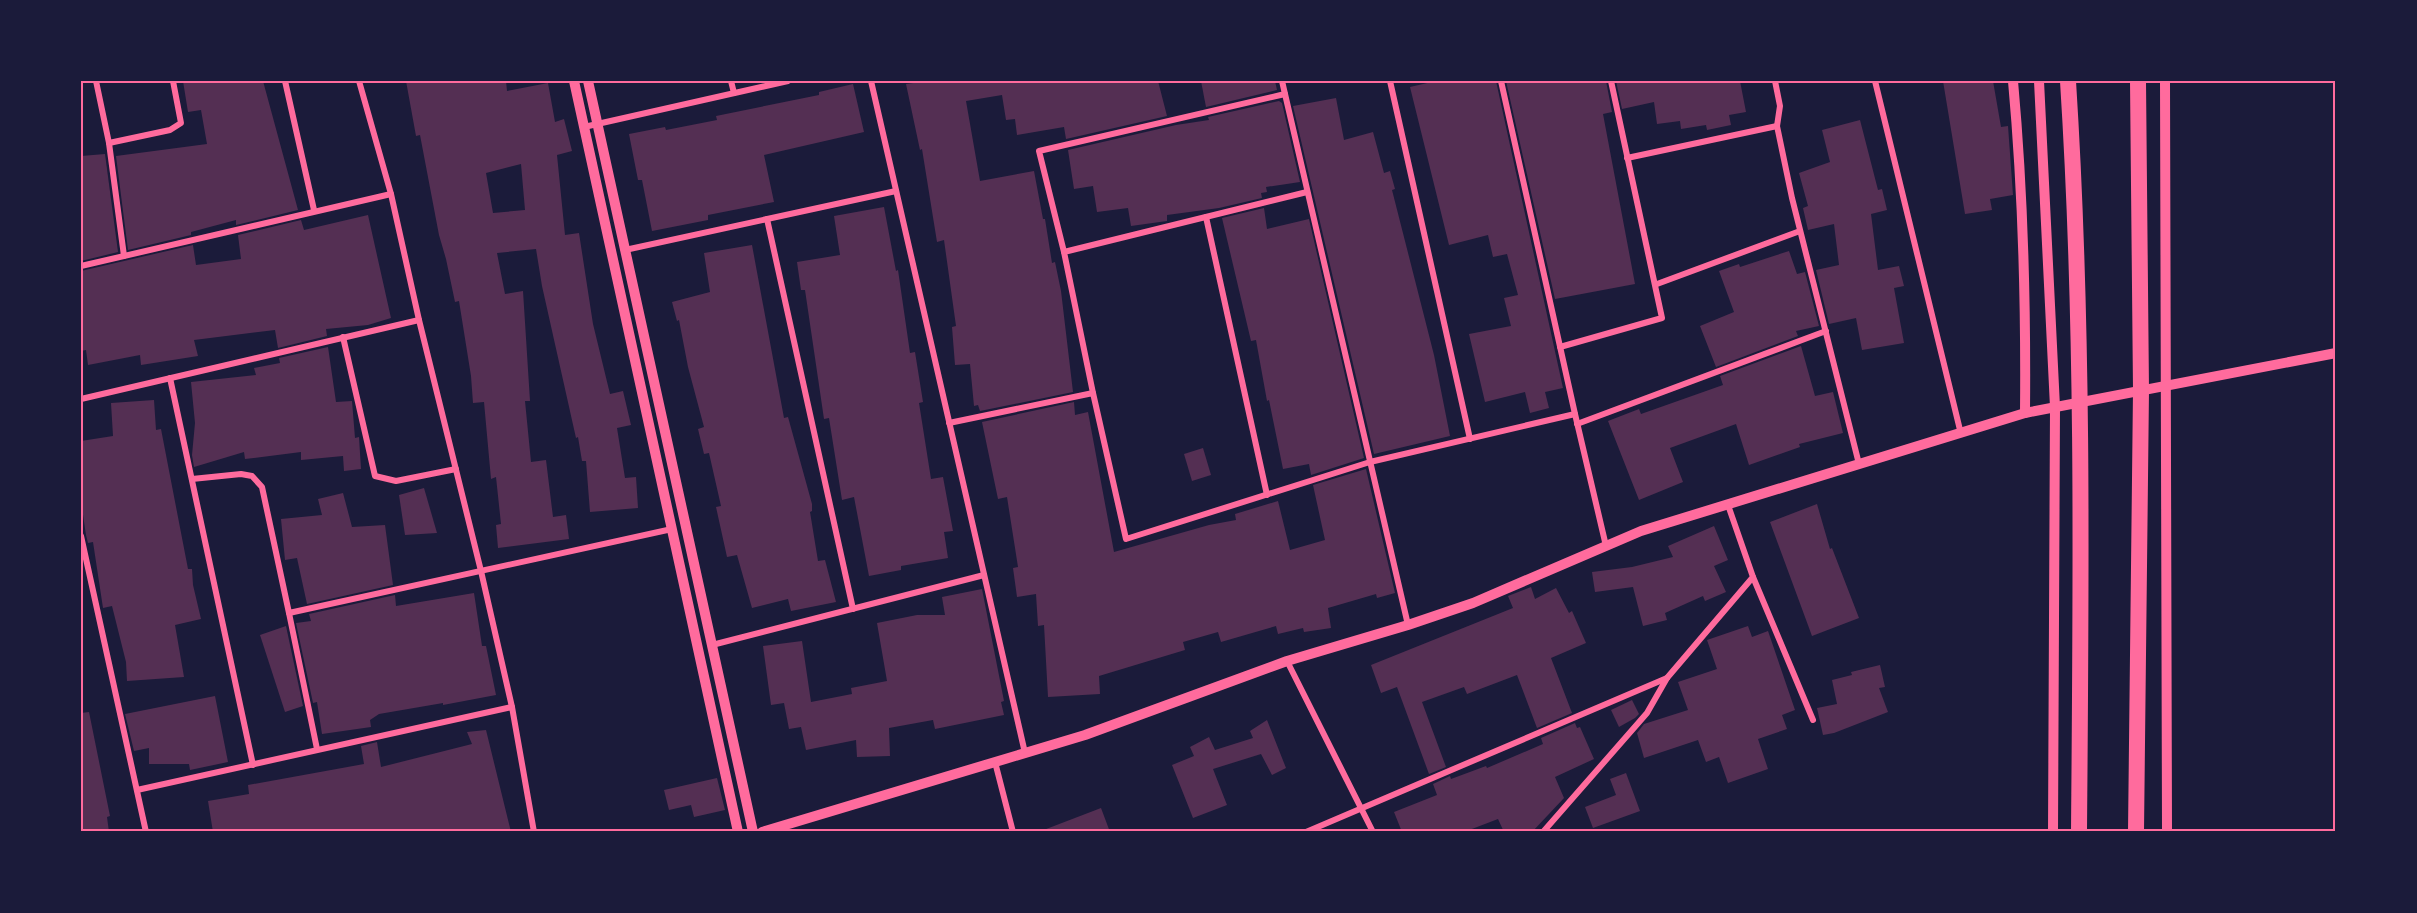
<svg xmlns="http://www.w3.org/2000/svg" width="2417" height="913" font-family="Poppins,sans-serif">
<rect width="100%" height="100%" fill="#1b1b3a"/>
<g fill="#542f53" fill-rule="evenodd">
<path d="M183 81H263L298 210 236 225V220L191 232V235L128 250 116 156 207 144 201 110 188 112Z"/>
<path d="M406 81H506L507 91 548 83 555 122 564 119 572 151 557 155 565 235 579 233 593 324 610 394 623 391 631 425 617 428 625 478 636 477 638 508 590 512 586 461H582L578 437 576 438 542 286 536 249 497 253 505 294 523 291 530 401H525L531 462 546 460 553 517 566 515 569 539 498 548 496 525 501 524 496 477 491 479 484 402 473 403 471 376 459 301 455 302 446 259 439 235 420 135 416 136ZM521 164 525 210 493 213 486 173Z"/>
<path d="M928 81H1158L1167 116 1066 139 1064 127 1017 135 1015 119 1006 120 1002 95 966 101 980 181 1034 171 1043 219H1045L1052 263 1055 262 1061 291 1073 392 980 411 978 405 974 406 970 364 955 365 952 327 956 326 944 240 937 242 922 149 920 150 906 84Z"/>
<path d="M1201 81H1275L1277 90 1206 107Z"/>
<path d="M1436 81H1496L1563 388 1545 392 1549 408 1530 413 1525 392 1485 402 1469 334 1511 326 1504 298 1518 295 1507 254 1493 257 1488 235 1449 245 1410 87Z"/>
<path d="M1506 81H1606L1612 112 1603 114 1635 284 1555 299Z"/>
<path d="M1616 81H1740L1746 112 1729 115 1731 125 1707 130 1706 125 1681 129 1680 121 1657 124 1654 102 1622 109Z"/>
<path d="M1943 81H1993L2001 127 2008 126 2013 195 1990 199 1992 210 1965 214Z"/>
<path d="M853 84 864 132 764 155 774 202 708 215V220L652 231 642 180H638L629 134 665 127 666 130 717 120 716 116 819 95V92Z"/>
<path d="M1336 98 1344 140 1373 132 1384 173 1390 171 1395 189 1392 190 1434 355 1450 436 1374 454 1293 106Z"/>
<path d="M1279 101 1282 103 1300 182 1266 187 1267 192 1261 193 1262 198 1219 208 1167 215V221L1131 226 1128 208 1097 212 1093 186 1074 189 1068 150 1176 125 1209 120 1208 117Z"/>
<path d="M1860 120 1878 190 1882 189 1887 210 1871 214 1878 270 1899 266 1904 286 1894 288 1904 343 1862 350 1856 318 1829 324 1816 270 1839 265 1834 224 1808 230 1803 208 1808 206 1799 173 1830 162 1822 130Z"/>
<path d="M105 154 118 252 81 261V156Z"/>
<path d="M884 207 896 271 898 270 910 353 915 352 923 402 919 403 931 479 943 477 953 531 944 532 948 558 901 566V570L869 576 854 497 842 500 829 418 824 419 805 290H801L797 262 840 255 834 216Z"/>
<path d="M1264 208 1267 229 1309 219 1364 458 1311 475 1309 464 1283 469 1269 400 1267 401 1256 340 1251 341 1222 218Z"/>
<path d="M368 215 391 318 368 325 326 329 327 336 278 348 275 330 194 340 198 356 141 365 140 355 88 365 86 350 81 351V271L193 245 196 265 241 259 238 235 301 220 304 230Z"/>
<path d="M752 245 784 418 788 417 812 504V511L810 512 818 561 825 560 836 602 791 611 788 599 752 608 737 555 727 557 716 507 721 506 709 453 704 454 698 429 704 427 688 367 679 320 677 321 672 302 710 292 704 253Z"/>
<path d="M1789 251 1797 274 1805 272 1819 326 1796 331 1798 336 1716 367 1700 326 1734 312 1719 271 1739 264 1740 267Z"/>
<path d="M1801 346 1815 396 1833 392 1843 433 1799 444 1800 447 1749 465 1736 424 1670 448 1683 482 1639 500 1608 421 1639 409 1641 414 1723 385 1720 376Z"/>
<path d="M328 347 336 402 352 401 355 438 359 437 361 469 344 471 343 456 301 460V452L245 459 244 452 194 467 192 455 195 423 191 382 256 375 254 368 280 363 279 358Z"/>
<path d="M154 400 156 430 161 429 188 569H192L193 585 201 619 175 625 184 677 127 681 126 662 112 606 103 608 93 542 88 543 86 535 81 501V441L113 436 111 403Z"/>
<path d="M1074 402 1075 415 1088 412 1114 552 1209 525 1236 520 1235 514 1278 501 1290 550 1325 540 1313 485 1366 469 1395 593 1377 598 1376 594 1328 608 1331 628 1304 632 1303 628 1278 634 1276 626 1221 642 1218 632 1183 642 1185 650 1099 676 1100 694 1048 697 1044 625 1038 626 1036 594 1017 597 1013 568 1018 567 1007 497 998 499 982 422Z"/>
<path d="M1203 448 1211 475 1192 481 1184 454Z"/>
<path d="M424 488 437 533 405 535 399 495Z"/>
<path d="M343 493 352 527 385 525 393 585 307 604 297 558 285 560 281 519 322 515 318 499Z"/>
<path d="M1817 504 1830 549 1832 548 1859 618 1812 636 1770 522Z"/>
<path d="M1714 526 1728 560 1714 566 1726 592 1705 601 1703 596 1665 613 1667 620 1643 626 1633 587 1595 592 1592 572 1632 567 1673 557 1668 546Z"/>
<path d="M1531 587 1535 599 1556 588 1569 613 1572 611 1586 643 1551 658 1572 713 1537 728 1517 675 1467 694 1464 687 1422 702 1446 767 1429 774 1397 687 1381 693 1371 665 1513 608 1508 596Z"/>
<path d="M982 589 1004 701 1001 702 1004 715 935 729 933 720 889 728 890 756 857 757 856 740 806 750 801 727 789 729 784 703 771 705 763 646 802 641 811 702 852 694 851 688 887 681 877 623 917 615H945L942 597Z"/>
<path d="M474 593 482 646H486L496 695 443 705V703L379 714 370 720 371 727 322 734 317 702 313 703 296 623 311 621 309 614 395 595 396 606Z"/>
<path d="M286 626 303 706 285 712 260 635Z"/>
<path d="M1748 626 1752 637 1768 631 1795 710 1782 715 1787 729 1758 739 1768 769 1728 783 1719 757 1706 762 1698 740 1644 758 1637 733 1644 724 1688 710 1678 682 1717 669 1707 640Z"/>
<path d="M1880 665 1885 687 1879 688 1888 712 1834 733 1823 735 1817 708 1837 704 1832 680 1852 675 1851 672Z"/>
<path d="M215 696 228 762 190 770 189 764H149V748L134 751 125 714Z"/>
<path d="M1632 700 1639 714 1635 718 1619 727 1611 710Z"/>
<path d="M89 712 110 816 107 817 109 832H81V713Z"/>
<path d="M1267 720 1286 768 1272 775 1261 754 1213 769 1227 805 1193 818 1172 765 1194 756 1190 747 1209 737 1215 750 1253 738 1250 731Z"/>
<path d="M1575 723 1577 728 1580 727 1594 759 1555 777 1564 798 1532 832H1504L1498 819 1464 832H1402L1394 812 1437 795 1433 784 1450 776 1451 779 1486 766 1487 768 1543 744 1541 738Z"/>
<path d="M486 730 511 832H213L208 801 249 794 248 785 364 764 361 746 377 742 381 767 472 744 467 732Z"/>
<path d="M1626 773 1640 811 1593 828 1585 807 1616 795 1610 779Z"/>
<path d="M717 778 725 810 694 817 691 805 669 810 664 790Z"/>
<path d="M1101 808 1110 832H1041V831Z"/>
</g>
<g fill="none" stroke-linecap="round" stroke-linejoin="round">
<g stroke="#ff6b9d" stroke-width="6">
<path d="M96 81 109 143 124 256"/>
<path d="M285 81 314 210"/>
<path d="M359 81 391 194 419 320 481 571 512 707 534 832"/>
<path d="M731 81 734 93"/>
<path d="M871 81 1025 753"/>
<path d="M1282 81 1408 625"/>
<path d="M1390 81 1470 439"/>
<path d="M1501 81 1575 414"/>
<path d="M1775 81 1780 106 1777 126 1792 198 1859 464"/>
<path d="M1875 81 1961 434"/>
<path d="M584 127 788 81"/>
<path d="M109 143 170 130 181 123 173 81"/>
<path d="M1627 158 1777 126"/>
<path d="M1206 217 1267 495"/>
<path d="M767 219 853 609"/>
<path d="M625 250 896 191"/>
<path d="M1064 252 1039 151 1285 94"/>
<path d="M81 266 391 194"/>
<path d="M1657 284 1800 231"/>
<path d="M343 337 375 476 396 481 456 469"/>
<path d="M1560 347 1662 318 1611 81"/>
<path d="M170 378 253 765"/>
<path d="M1093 393 1064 252 1307 192"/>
<path d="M81 399 419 320"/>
<path d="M949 423 1093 393 1126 539 1370 462 1575 414 1606 546"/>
<path d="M1577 424 1826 331"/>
<path d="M192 479 241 474 252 476 262 487 289 613 672 529"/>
<path d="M81 536 146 832"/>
<path d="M1753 577 1813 720"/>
<path d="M289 613 317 749"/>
<path d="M712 645 984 575"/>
<path d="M1287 661 1373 832"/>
<path d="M995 762 1013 832"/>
<path d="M137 790 512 707"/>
<path d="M1306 832 1667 678"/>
<path d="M1543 832 1647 713 1667 678 1753 577 1728 505"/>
</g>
<g stroke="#ff6b9d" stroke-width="10">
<path d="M574 81 738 832"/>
<path d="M588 81 753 832"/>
<path d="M2013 81C2023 191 2026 303 2025 413"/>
<path d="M2039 81 2055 407 2053 832"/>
<path d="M2165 81 2167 832"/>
<path d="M762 832 1085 735 1287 661 1408 625 1473 603 1641 531 2025 413 2336 353"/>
</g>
<g stroke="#ff6b9d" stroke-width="16">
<path d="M2068 81C2084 331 2081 581 2079 832"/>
<path d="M2136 832 2141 390 2138 81"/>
</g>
</g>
<rect width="2417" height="913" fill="none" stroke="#1b1b3a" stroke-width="165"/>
<rect x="82" y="82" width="2252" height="748" fill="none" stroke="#ff6b9d" stroke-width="2"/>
</svg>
